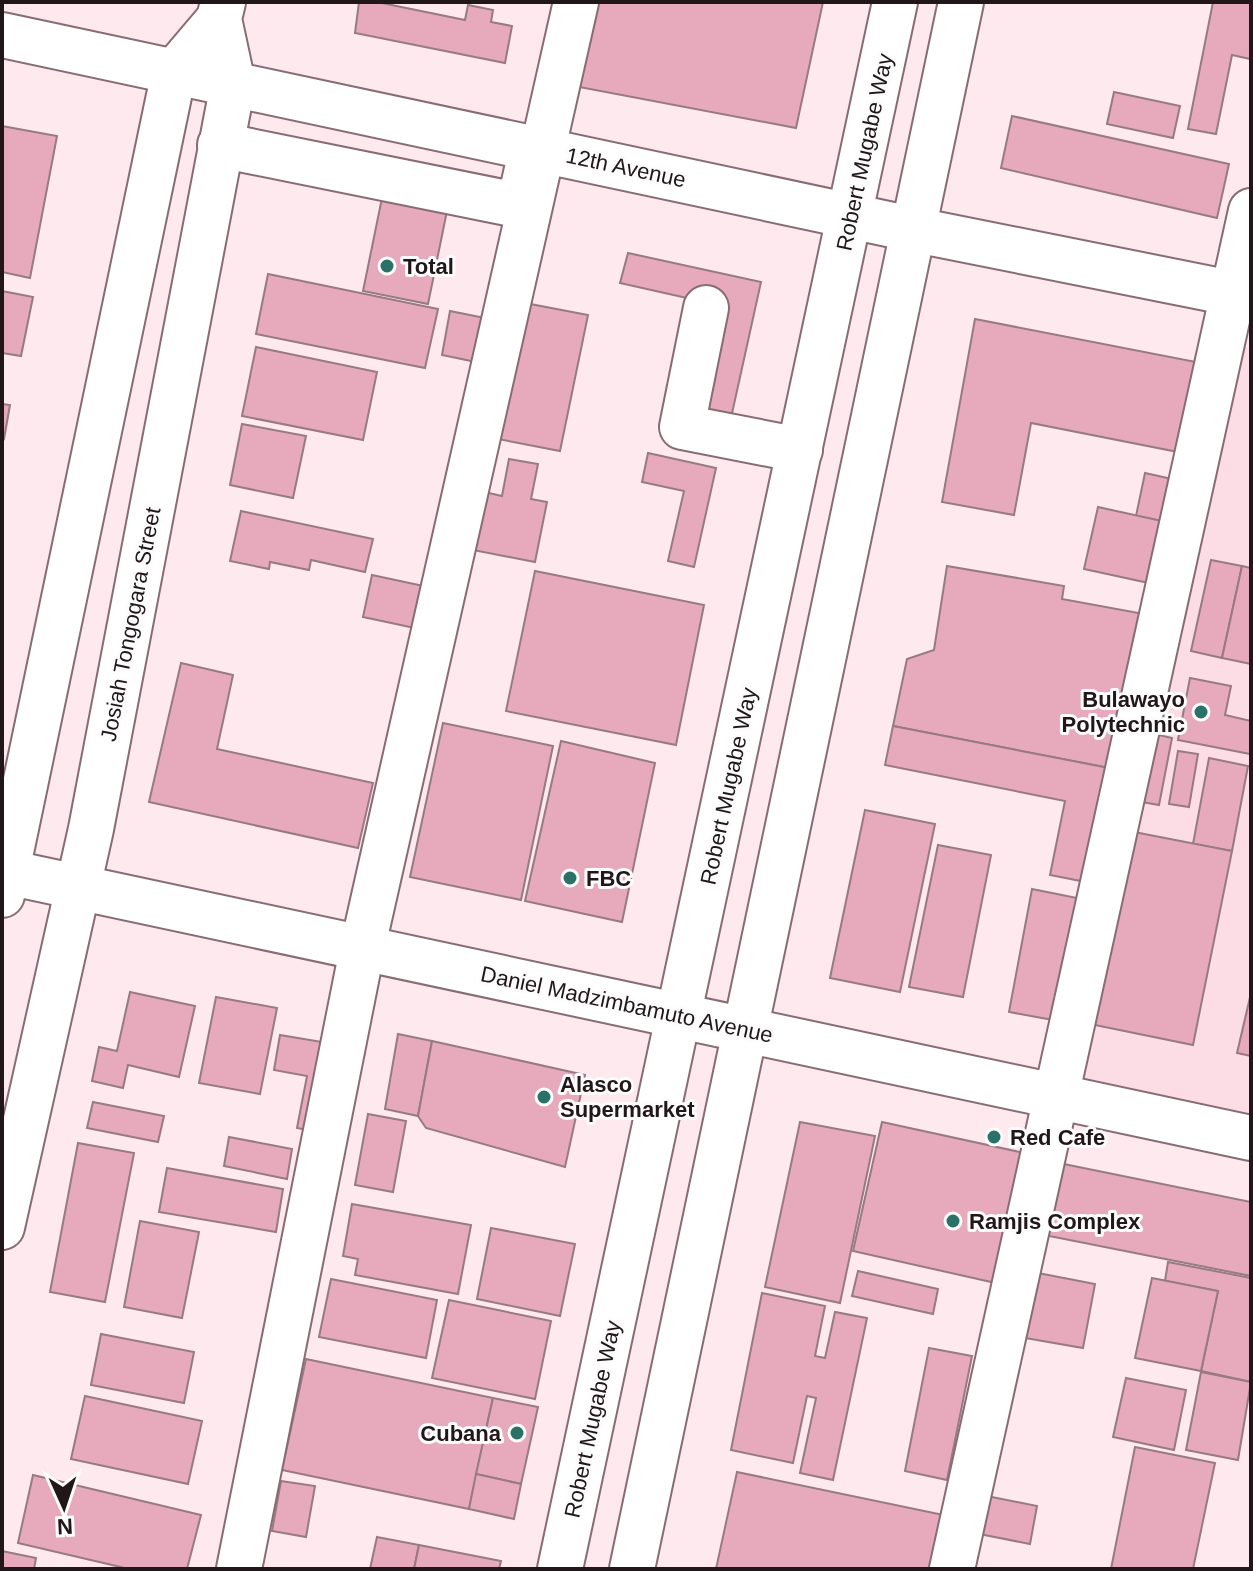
<svg xmlns="http://www.w3.org/2000/svg" width="1253" height="1571" font-family="Arial,sans-serif">
<rect width="100%" height="100%" fill="#fde9ee"/>
<path fill="#fcdce5" d="M1228 343 1251 348V1114L1073 1077Z"/>
<g fill="#e7aabd" stroke="#977a82" stroke-width="2">
<path d="M359 2H377L465 20 468 5 493 10 491 22 512 26 505 63 355 33Z"/>
<path d="M590 2H823L796 128 574 86Z"/>
<path d="M1213 2H1251L1250 59 1232 55 1216 134 1188 129Z"/>
<path d="M1114 92 1180 106 1173 138 1107 124Z"/>
<path d="M1012 116 1229 164 1217 218 1001 168Z"/>
<path d="M2 126 57 136 30 278 2 272Z"/>
<path d="M382 198 447 211 428 304 363 291Z"/>
<path d="M628 253 761 282 729 427 702 421 727 307 620 283Z"/>
<path d="M268 274 438 309 425 368 256 334Z"/>
<path d="M2 291 33 297 21 356 2 353Z"/>
<path d="M520 302 588 315 560 451 493 438Z"/>
<path d="M450 311 485 318 476 362 442 355Z"/>
<path d="M975 319 1201 363 1183 453 1031 423 1014 515 942 502Z"/>
<path d="M256 347 377 372 363 440 242 416Z"/>
<path d="M2 404 10 405 4 439 2 438Z"/>
<path d="M242 424 306 436 293 498 230 485Z"/>
<path d="M648 453 716 468 694 567 668 561 684 491 642 482Z"/>
<path d="M509 459 538 464 531 499 547 502 535 562 468 549 480 491 502 496Z"/>
<path d="M1145 473 1181 481 1171 523 1136 516Z"/>
<path d="M1098 507 1171 523 1158 585 1084 569Z"/>
<path d="M241 511 373 539 365 572 311 560 309 570 270 562 269 569 230 561Z"/>
<path d="M1211 560 1242 566 1222 658 1191 651Z"/>
<path d="M947 566 1064 586 1062 599 1144 614 1109 768 893 726 907 659 934 650Z"/>
<path d="M1242 566 1251 568V664L1222 658Z"/>
<path d="M535 571 704 605 676 745 506 711Z"/>
<path d="M372 575 433 588 424 630 363 617Z"/>
<path d="M181 663 233 675 217 749 373 783 358 848 149 802Z"/>
<path d="M1190 678 1231 686 1225 715 1251 721 1250 754 1178 740Z"/>
<path d="M443 723 553 746 521 900 410 877Z"/>
<path d="M893 726 1109 768 1086 882 1050 875 1065 801 885 765Z"/>
<path d="M1150 733 1172 738 1159 805 1136 801Z"/>
<path d="M561 741 655 763 622 922 525 901Z"/>
<path d="M1178 751 1198 754 1189 807 1169 804Z"/>
<path d="M1209 758 1248 766 1232 851 1193 844Z"/>
<path d="M865 810 935 824 900 992 830 978Z"/>
<path d="M1129 831 1232 851 1193 1045 1090 1024Z"/>
<path d="M938 845 991 855 963 997 909 987Z"/>
<path d="M1032 889 1087 900 1064 1022 1009 1012Z"/>
<path d="M130 992 195 1006 179 1077 128 1065 123 1088 92 1081 99 1047 117 1051Z"/>
<path d="M1251 993V1056L1237 1053Z"/>
<path d="M216 997 277 1008 260 1094 199 1083Z"/>
<path d="M398 1034 432 1041 418 1116 385 1109Z"/>
<path d="M280 1035 334 1044 319 1132 297 1128 307 1076 274 1070Z"/>
<path d="M432 1041 585 1075 565 1167 426 1128 418 1116Z"/>
<path d="M93 1102 164 1116 158 1142 87 1128Z"/>
<path d="M368 1114 406 1121 393 1192 355 1185Z"/>
<path d="M800 1122 875 1136 840 1303 765 1287Z"/>
<path d="M882 1122 1038 1156 1009 1286 853 1251Z"/>
<path d="M229 1137 292 1149 287 1179 224 1166Z"/>
<path d="M78 1143 134 1153 105 1302 50 1292Z"/>
<path d="M1049 1161 1251 1202V1276L1034 1233Z"/>
<path d="M167 1168 283 1189 276 1232 159 1212Z"/>
<path d="M352 1204 471 1225 458 1294 355 1275 358 1259 343 1256Z"/>
<path d="M140 1221 199 1232 182 1318 124 1307Z"/>
<path d="M491 1228 575 1244 560 1316 477 1299Z"/>
<path d="M1168 1262 1251 1278V1382L1201 1371 1218 1291 1165 1281Z"/>
<path d="M858 1271 938 1289 933 1314 852 1296Z"/>
<path d="M1038 1273 1095 1284 1083 1348 1025 1338Z"/>
<path d="M1152 1278 1218 1291 1201 1371 1135 1358Z"/>
<path d="M331 1279 437 1300 426 1358 319 1337Z"/>
<path d="M762 1293 825 1306 815 1356 825 1358 835 1312 867 1318 833 1480 800 1473 816 1398 807 1396 793 1463 731 1450Z"/>
<path d="M449 1300 551 1321 535 1399 432 1378Z"/>
<path d="M101 1334 194 1352 184 1403 91 1385Z"/>
<path d="M929 1348 972 1356 947 1480 905 1471Z"/>
<path d="M306 1359 493 1398 469 1509 282 1470Z"/>
<path d="M1201 1372 1251 1382 1238 1460 1186 1450Z"/>
<path d="M1126 1378 1186 1390 1174 1450 1113 1437Z"/>
<path d="M85 1396 202 1421 188 1484 71 1459Z"/>
<path d="M493 1398 538 1407 521 1484 476 1474Z"/>
<path d="M1135 1447 1215 1463 1193 1569H1111Z"/>
<path d="M737 1472 958 1518 948 1569H716Z"/>
<path d="M476 1474 521 1484 514 1519 469 1509Z"/>
<path d="M33 1475 201 1515 187 1569H129L18 1543Z"/>
<path d="M281 1481 315 1486 306 1537 272 1531Z"/>
<path d="M977 1494 1037 1506 1030 1544 969 1532Z"/>
<path d="M377 1537 419 1545 414 1569H370Z"/>
<path d="M419 1545 501 1561 499 1569H414Z"/>
<path d="M2 1551 36 1558 34 1569H2Z"/>
</g>
<g fill="none" stroke-linecap="round" stroke-linejoin="round">
<g stroke="#886c74" stroke-width="48">
<g id="minor">
<path d="M220 145 507 203 522 192 529 160"/>
<path d="M706 308 682 427 800 450"/>
<path d="M2 871 1251 1138"/>
<path d="M2 895 174 72 219 19"/>
<path d="M2 1227 91 829 233 84 219 19 223 2"/>
<path d="M239 1569 362 950 576 2"/>
<path d="M952 1569 1251 211"/>
</g>
</g>
<g stroke="#886c74" stroke-width="48">
<g id="major">
<path d="M2 35 916 230 1251 297"/>
<path d="M560 1569 895 2"/>
<path d="M632 1569 961 2"/>
</g>
</g>
<use href="#minor" stroke="#fff" stroke-width="44"/>
<use href="#major" stroke="#fff" stroke-width="44"/>
</g>
<g fill="#2a7168" stroke="#fcfcfc" stroke-width="3">
<circle cx="387" cy="266" r="8"/>
<circle cx="1201" cy="712" r="8"/>
<circle cx="570" cy="878" r="8"/>
<circle cx="544" cy="1097" r="8"/>
<circle cx="994" cy="1137" r="8"/>
<circle cx="953" cy="1221" r="8"/>
<circle cx="517" cy="1433" r="8"/>
</g>
<g text-anchor="middle" stroke-width="6" stroke-linejoin="round" paint-order="stroke">
<g font-size="22" fill="#211619" stroke="#fcfcfc">
<text transform="translate(864 152) rotate(-78)" y="8">Robert Mugabe Way</text>
<text transform="translate(626 167) rotate(12)" y="8">12th Avenue</text>
<text transform="translate(130 624) rotate(-79)" y="8">Josiah Tongogara Street</text>
<text transform="translate(728 786) rotate(-78)" y="8">Robert Mugabe Way</text>
<text transform="translate(627 1004) rotate(12)" y="8">Daniel Madzimbamuto Avenue</text>
<text transform="translate(592 1419) rotate(-78)" y="8">Robert Mugabe Way</text>
</g>
<g font-size="22" font-weight="bold" fill="#211619" stroke="#fcfcfc" text-anchor="start">
<text x="403" y="274">Total</text>
<text x="1185" y="707" text-anchor="end">Bulawayo<tspan x="1185" dy="25">Polytechnic</tspan></text>
<text x="586" y="886">FBC</text>
<text x="560" y="1092">Alasco<tspan x="560" dy="25">Supermarket</tspan></text>
<text x="1010" y="1145">Red Cafe</text>
<text x="969" y="1229">Ramjis Complex</text>
<text x="501" y="1441" text-anchor="end">Cubana</text>
</g>
</g>
<rect width="1253" height="1571" fill="none" stroke="#211619" stroke-width="8"/>
<g transform="translate(64 1507) rotate(177)" stroke="#fcfcfc" stroke-width="6" paint-order="stroke">
<path d="M0-6L14 30L0 20L-14 30Z" fill="#211619"/>
<text y="-12" font-size="22" font-weight="bold" text-anchor="middle" fill="#211619">N</text>
</g>
</svg>
